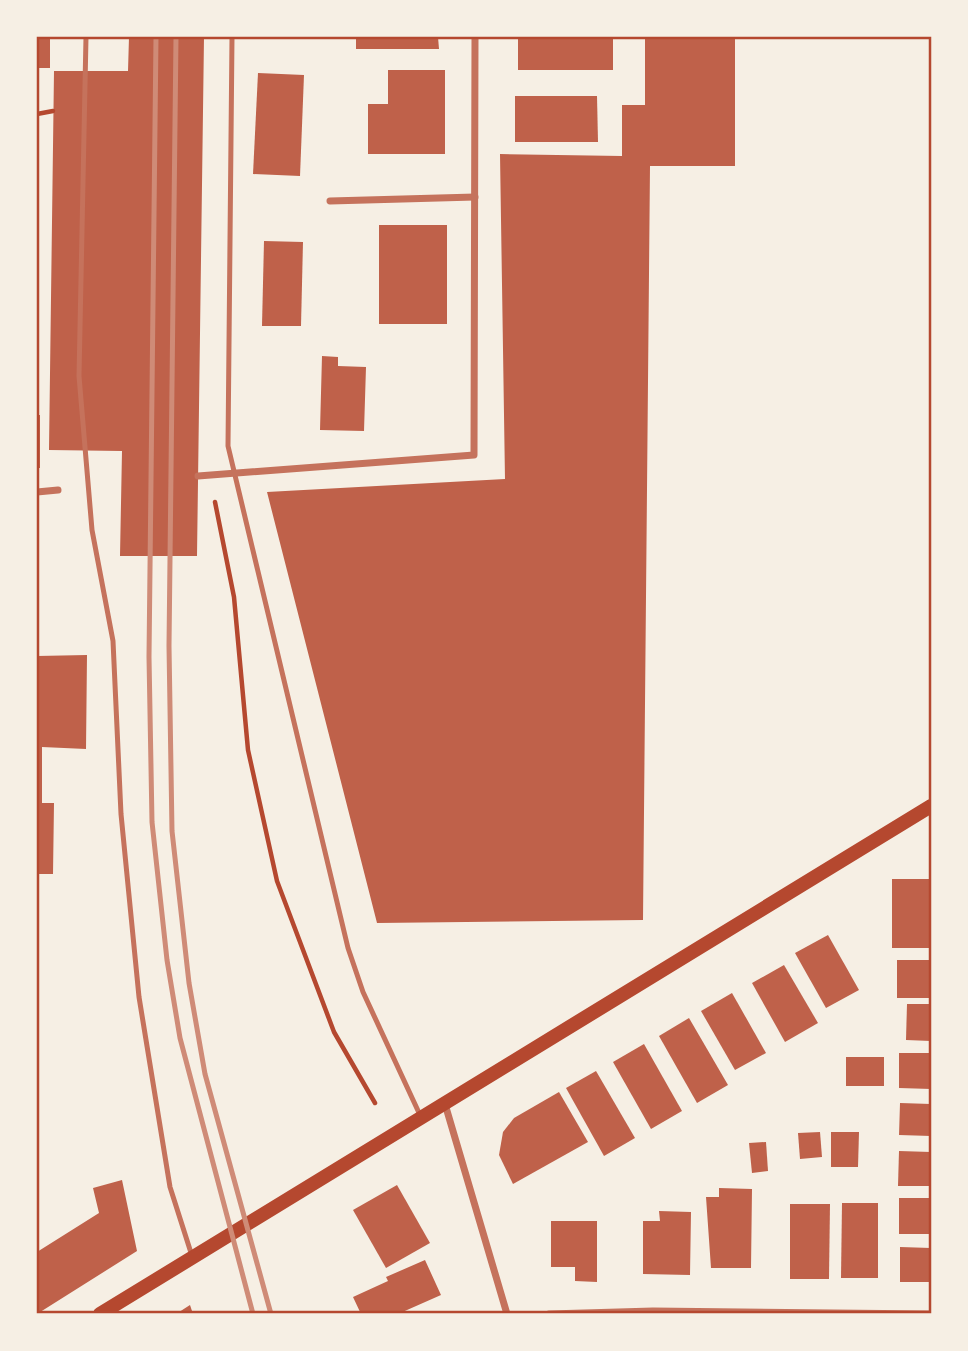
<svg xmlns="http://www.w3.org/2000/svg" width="968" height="1351" font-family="'Sofia Sans Condensed',sans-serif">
<rect width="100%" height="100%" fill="#f6efe4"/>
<g fill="#bf614a">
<rect x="37" y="37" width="13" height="31"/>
<path d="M129 37H204L197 556H120L122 451 49 450 54 71H128Z"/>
<path d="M356 37H438L439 49H356Z"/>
<rect x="518" y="37" width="95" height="33"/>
<path d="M645 37H735V166H650L643 920 377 923 267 492 505 479 500 154 622 156V105H645Z"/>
<path d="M388 70H445V154H368V104H388Z"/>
<path d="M258 73 304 75 300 176 253 174Z"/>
<path d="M515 96H597L598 142H515Z"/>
<rect x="379" y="225" width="68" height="99"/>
<path d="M264 241 303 242 301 326H262Z"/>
<path d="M322 356 338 357V366L366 367 364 431 320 430Z"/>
<rect x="37" y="415" width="3" height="53"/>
<path d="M87 655 86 749 42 747V803H54L53 874H37V656Z"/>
<rect x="892" y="879" width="39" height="69"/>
<path d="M828 935 859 990 826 1008 795 953Z"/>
<rect x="897" y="960" width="34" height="38"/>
<path d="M784 965 818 1023 785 1042 752 983Z"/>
<path d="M732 993 766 1053 735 1070 701 1011Z"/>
<path d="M907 1004H931V1041L906 1040Z"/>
<path d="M689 1018 728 1085 697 1103 659 1036Z"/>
<path d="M644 1044 682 1111 651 1129 613 1062Z"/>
<path d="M899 1053H931V1089L899 1088Z"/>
<rect x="846" y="1057" width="38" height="29"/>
<path d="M596 1071 635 1138 604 1156 566 1088Z"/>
<path d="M559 1092 588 1142 513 1184 499 1155 503 1132 514 1118Z"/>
<path d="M900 1103 931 1104V1136L899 1135Z"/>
<path d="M820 1132 822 1157 800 1159 798 1133Z"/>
<path d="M831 1132H859L858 1167H831Z"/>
<path d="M766 1142 768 1171 752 1173 749 1143Z"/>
<path d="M899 1151 931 1152V1186H898Z"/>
<path d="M122 1180 137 1251 37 1314V1252L99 1213 93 1188Z"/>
<path d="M397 1185 430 1243 386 1268 353 1210Z"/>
<path d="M719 1188 752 1189 751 1268H711L706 1197H719Z"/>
<rect x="899" y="1198" width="32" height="36"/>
<path d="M842 1203H878V1278H841Z"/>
<path d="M790 1204H830L829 1279H790Z"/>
<path d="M659 1211 691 1212 690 1275 643 1274V1221H660Z"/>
<path d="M551 1221H597V1282L575 1281V1267H551Z"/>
<path d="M900 1247 931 1248V1282H900Z"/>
<path d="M425 1260 441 1295 398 1314H361L353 1297 388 1281 386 1277Z"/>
<path d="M190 1305 193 1314H176Z"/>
</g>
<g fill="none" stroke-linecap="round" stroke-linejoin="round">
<g stroke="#b5482f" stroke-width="4.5">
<path d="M37 114 53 111"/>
<path d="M215 502 234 597 248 750 277 881 334 1032 375 1103"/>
</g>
<g stroke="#c5725c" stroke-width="5">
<path d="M86 37 79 376 92 530 113 641 121 814 139 997 170 1187 192 1256"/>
<path d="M232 37 228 446 348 948 363 992 420 1115"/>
</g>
<g stroke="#c5725c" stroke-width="7">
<path d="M330 201 475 197"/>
<path d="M198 476 474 455 475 37"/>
<path d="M37 492 58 490"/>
<path d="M445 1104 507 1314"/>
<path d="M549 1314 653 1311 931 1314"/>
</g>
<path stroke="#b5482f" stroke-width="14" d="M100 1314 931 806"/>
<g stroke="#cf8b77" stroke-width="5">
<path d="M156 37 149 657 152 822 167 960 180 1038 253 1314"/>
<path d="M176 37 169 646 172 831 189 983 205 1074 271 1314"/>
</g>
</g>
<rect width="968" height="1351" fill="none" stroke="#f6efe4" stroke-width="77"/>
<rect x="38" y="38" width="892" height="1274" fill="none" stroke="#b5482f" stroke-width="2.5"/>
</svg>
